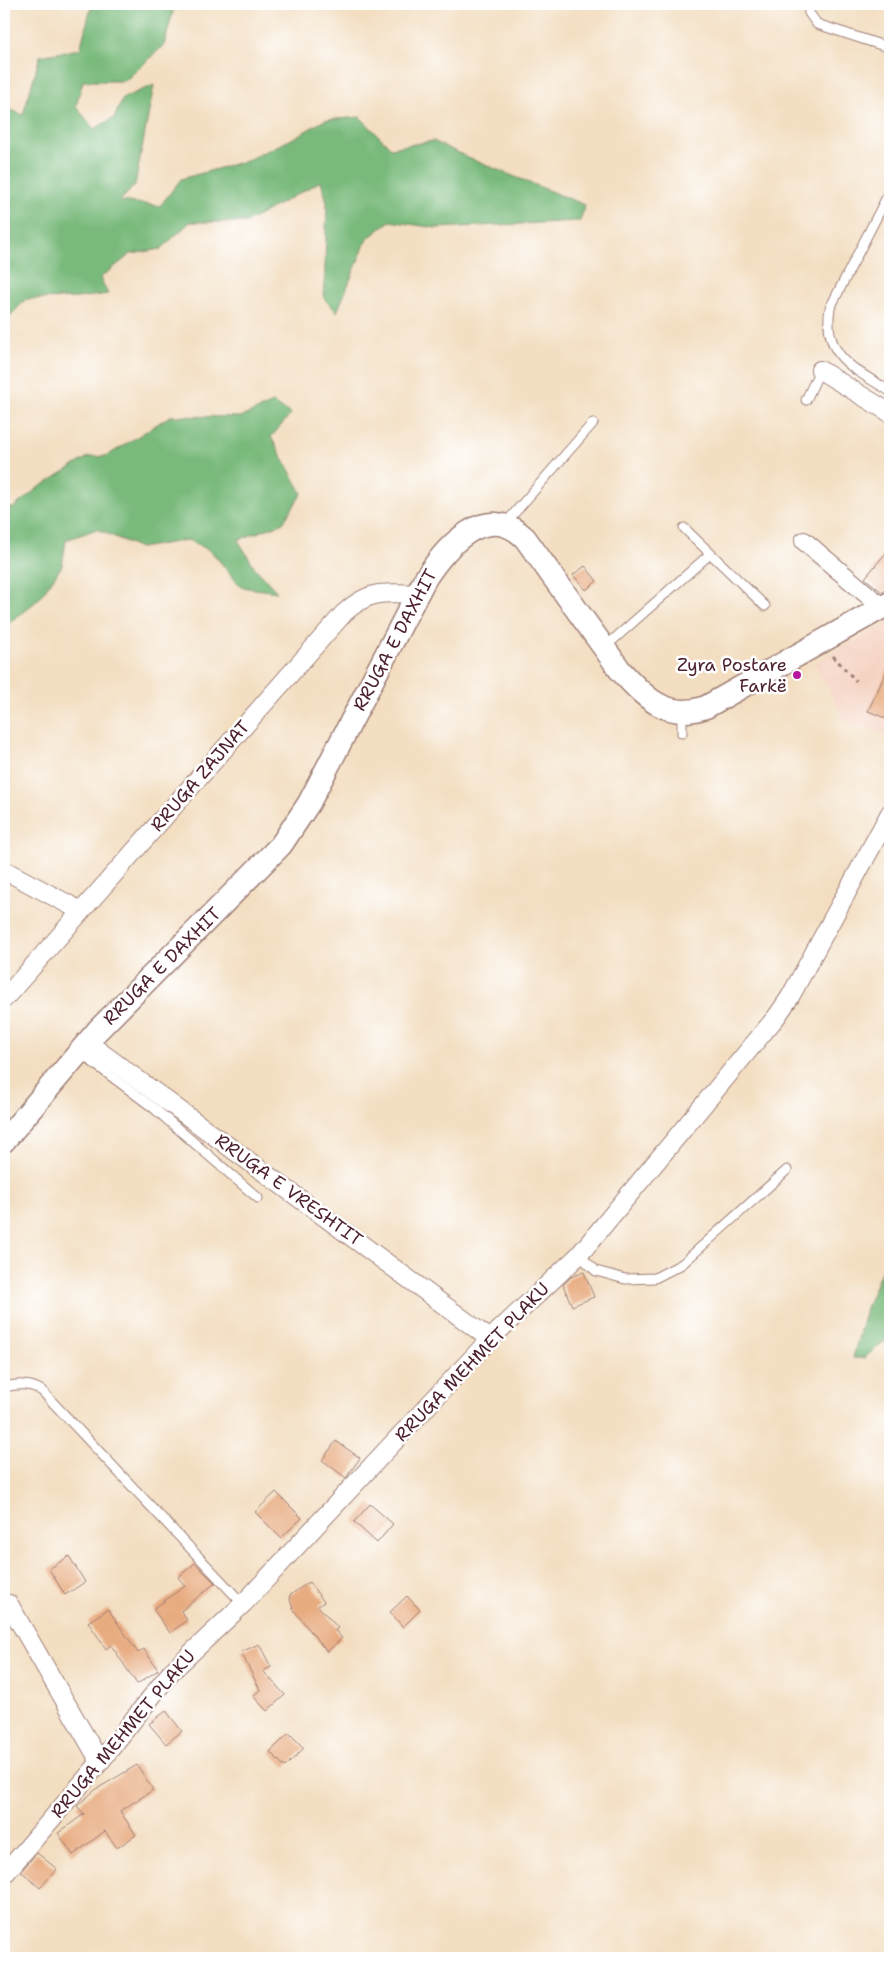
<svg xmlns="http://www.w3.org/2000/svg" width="894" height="1962" font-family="'Shantell Sans',sans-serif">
<rect width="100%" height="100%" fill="#fff"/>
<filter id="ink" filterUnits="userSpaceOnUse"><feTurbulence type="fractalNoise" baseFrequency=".02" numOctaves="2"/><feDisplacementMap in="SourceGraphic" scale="10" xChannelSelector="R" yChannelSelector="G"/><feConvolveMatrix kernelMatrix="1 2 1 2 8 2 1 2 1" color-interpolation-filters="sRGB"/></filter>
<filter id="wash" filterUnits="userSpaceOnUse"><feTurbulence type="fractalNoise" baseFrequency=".0096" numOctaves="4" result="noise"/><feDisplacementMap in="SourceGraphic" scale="20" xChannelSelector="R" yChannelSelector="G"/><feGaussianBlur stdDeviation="1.12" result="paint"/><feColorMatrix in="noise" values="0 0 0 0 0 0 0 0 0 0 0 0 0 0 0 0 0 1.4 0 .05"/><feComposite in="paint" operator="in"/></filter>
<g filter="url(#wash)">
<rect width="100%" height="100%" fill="#f3dec1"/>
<path fill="#f5d3c2" d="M890 621V736L845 720 814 663Z"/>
<g fill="#79ba7c" stroke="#626c54">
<path d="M92 4H175L164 45 125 81H83L76 106 94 129 114 118 123 98 154 85 135 185 120 201 160 206 181 179 245 161 290 140 325 120 360 117 391 148 433 141 478 162 585 205 580 221 436 228 390 221 367 239 337 312 324 299 327 202 321 181 247 222H190L161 249 131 254 100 278 108 294 77 298 26 299 8 318 4 317V241L12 231 4 228V107L23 115 40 56 80 49Z"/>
<path d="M273 403 291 414 271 437 302 493 283 523 238 540 255 568 277 592 241 587 211 551 188 540 140 548 97 529 66 540 62 566 38 600 4 627V507L13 508 38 488 88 457 107 456 170 416 241 417Z"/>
<path d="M890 1253V1337L864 1358H853L867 1305 888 1255Z"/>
</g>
<g id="blocks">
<g fill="#e8ac81">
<path d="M890 548V587L882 592 865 578Z"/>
<path d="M585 566 597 581 586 590 573 575Z"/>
<path d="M890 664V720L868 711Z"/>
<path d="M584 1272 594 1297 572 1306 563 1285 571 1277Z"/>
<path d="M336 1441 360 1458 346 1478 322 1460Z"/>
<path d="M276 1492 302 1518 281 1538 255 1512Z"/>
<path d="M370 1504 393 1524 377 1543 354 1522Z"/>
<path d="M69 1556 85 1582 65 1595 49 1569Z"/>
<path d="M195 1563 215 1583 181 1611 187 1620 170 1633 153 1609 185 1586 178 1577Z"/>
<path d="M309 1582 324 1602 318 1606 338 1628 335 1630 342 1638 327 1652 293 1609 289 1596Z"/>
<path d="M407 1596 420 1610 403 1627 390 1612Z"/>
<path d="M108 1609 138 1653 144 1649 158 1670 137 1684 111 1645 106 1649 88 1622Z"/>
<path d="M259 1644 271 1667 263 1671 285 1695 267 1711 253 1696 260 1690 241 1652Z"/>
<path d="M166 1711 182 1731 166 1744 149 1724Z"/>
<path d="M289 1733 304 1748 285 1767 270 1752Z"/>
<path d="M137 1765 153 1790 120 1811 136 1835 117 1848 105 1831 73 1855 58 1833 84 1814 77 1806 95 1790Z"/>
<path d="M37 1853 57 1869 40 1888 21 1871Z"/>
</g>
</g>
</g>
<g filter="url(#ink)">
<use href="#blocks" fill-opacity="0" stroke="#9e7e76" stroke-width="1"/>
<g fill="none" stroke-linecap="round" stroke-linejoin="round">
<g stroke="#9e7e76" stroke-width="11">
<g id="service">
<path d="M808 4 809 13 817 24 890 48"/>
<path d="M890 191 830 308C822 356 854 369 890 391"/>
<path d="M806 400 820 370"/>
<path d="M504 525 593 423"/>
<path d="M684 528 765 606"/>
<path d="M604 648 710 554"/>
<path d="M682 712V733"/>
<path d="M79 1052 155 1109 258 1198"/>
<path d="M579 1255 596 1271 625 1279 655 1278 682 1264 787 1170"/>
<path d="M4 1387C18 1384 30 1383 42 1391L243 1604"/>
</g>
</g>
<g stroke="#9e7e76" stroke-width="20">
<g id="minor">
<path d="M820 370 890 413"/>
<path d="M804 541 883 608"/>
<path d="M4 870 81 911"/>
<path d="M4 999 344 613C370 589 384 593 418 594"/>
<path d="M87 1042 490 1339"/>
<path d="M9 1604 100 1762"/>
<path d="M4 1875 100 1762 171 1672 243 1604 490 1339 579 1255 777 1016 790 997 890 813"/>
</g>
</g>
<g stroke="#9e7e76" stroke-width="25">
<path id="tertiary" d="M4 1141 98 1030 281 845 309 803 425 579C446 547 486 500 525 538L620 670C644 697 667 721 706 707L890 603"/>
</g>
<path stroke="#9e7e76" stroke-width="3" stroke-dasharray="4 4" stroke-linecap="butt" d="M833 656 856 681"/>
<use href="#service" stroke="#fff" stroke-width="9"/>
<use href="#minor" stroke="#fff" stroke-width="18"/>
<use href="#tertiary" stroke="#fff" stroke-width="22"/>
</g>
</g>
<circle fill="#b5179e" stroke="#fff" stroke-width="2" cx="797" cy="675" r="5"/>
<g text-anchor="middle" stroke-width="5" stroke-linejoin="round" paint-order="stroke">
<g font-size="18" fill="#4a1f2b" stroke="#fff">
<text transform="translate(395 640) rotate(-62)" y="6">RRUGA E DAXHIT</text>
<text transform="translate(200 776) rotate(-49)" y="6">RRUGA ZAJNAT</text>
<text transform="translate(162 966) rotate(-45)" y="6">RRUGA E DAXHIT</text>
<text transform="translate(289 1190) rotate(36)" y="6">RRUGA E VRESHTIT</text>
<text transform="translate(472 1362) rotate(-46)" y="6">RRUGA MEHMET PLAKU</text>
<text transform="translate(123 1734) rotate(-50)" y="6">RRUGA MEHMET PLAKU</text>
</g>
<g font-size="18" fill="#4a1f2b" stroke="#fff" text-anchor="end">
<text x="787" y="671">Zyra Postare<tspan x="787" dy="21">Farkë</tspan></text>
</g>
</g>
<rect width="894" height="1962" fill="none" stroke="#fff" stroke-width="20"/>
</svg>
